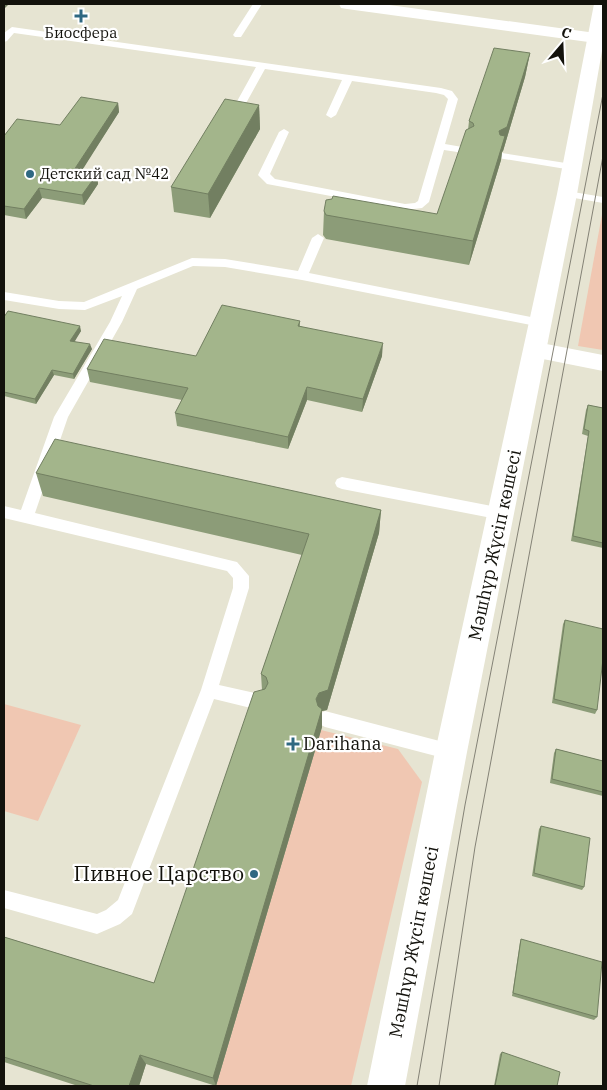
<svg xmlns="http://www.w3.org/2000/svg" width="607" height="1090" font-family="'IBM Plex Serif',serif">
<rect width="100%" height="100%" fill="#e6e4d2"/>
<g fill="#f0c7b2">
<path d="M603 209V350L578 346Z"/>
<path d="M4 704 81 725 38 821 4 811Z"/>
<path d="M321 730 398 749 422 782 351 1086H216Z"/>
</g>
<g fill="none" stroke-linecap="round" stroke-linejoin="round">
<g fill="#fff" fill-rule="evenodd">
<path d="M253 4H262L241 37H235L233 35Z"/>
<path d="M12 27 441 88 452 91 458 99 445 144 468 148 469 150 464 153 444 150 429 202 422 208 405 210 267 184 258 175 279 132 284 129 289 132 270 174 275 179 405 204 415 203 418 201 448 99 444 95 436 93 352 81 336 115 331 118 326 115 342 80 265 69 245 105 240 108 235 105 256 67 14 33 7 41 4 42V33Z"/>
<path d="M502 153 572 164 577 167 572 170 498 158 497 156Z"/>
<path d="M567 191 603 197V203L563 196 561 194 563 192Z"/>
<path d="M318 234 324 238 309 273 541 319 547 323 541 327 302 280 225 267 193 266 137 289 122 322 68 417 35 513 237 562 249 576V588L219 685 259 694 265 697 267 702 265 707 259 710 214 699 132 914 120 924 97 934 4 908V890L97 914 106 910 118 900 201 690 233 588V578L227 571 4 518V506L21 510 54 417 110 322 122 296 85 310 59 309 4 300V292L59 301 84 302 192 258 225 259 298 271 312 238Z"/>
<path d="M342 477 502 508 507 510 509 514 507 518 502 520 342 489 337 487 335 483 337 479Z"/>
<path d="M325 711 451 744 457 746 460 752 457 758 451 760 325 727 319 724 317 719 319 714Z"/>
</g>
<path fill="#fff" fill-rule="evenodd" d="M536 342 603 355V371L528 356 524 350 528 344Z"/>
<path fill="#fff" fill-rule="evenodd" d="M594 4H603V45L577 194 467 752 405 1086H367L435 752 557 194Z"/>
<path fill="#fff" fill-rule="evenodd" d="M339 4H382L603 34V44L347 9 341 8Z"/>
<g stroke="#848276" stroke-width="1">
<path d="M417 1086 465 805 603 94"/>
<path d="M439 1086 475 847 603 156"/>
</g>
</g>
<g fill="#8c9c78">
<path d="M530 53 525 77 503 151 502 152 501 160 469 265 326 239 323 235 324 211 437 214 468 130 469 121Z"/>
<path d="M118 103 119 112 81 171 97 174 98 184 84 205 42 198 26 219 4 215V136L60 125Z"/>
<path d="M259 105 260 129 210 218 174 212 171 187Z"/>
<path d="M4 317 81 331 74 341 92 349 74 379 54 375 36 404 4 396Z"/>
<path d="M300 321V326L382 356 362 412 307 400 288 449 177 426 175 413 182 400 90 382 87 369 196 356Z"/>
<path d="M588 405 603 408V548L571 541 588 436 582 434 586 410Z"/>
<path d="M36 473 381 510 379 533 327 710 322 711V727L216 1086 146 1064 139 1086H78L4 1062V937L154 983 262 690 261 674 302 555 43 496Z"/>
<path d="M565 620 597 710 595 714 552 703 563 624Z"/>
<path d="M556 749 603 761V796L550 783 554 753Z"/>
<path d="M541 826 584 887 582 890 532 876 539 829Z"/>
<path d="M521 939 597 1017 594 1020 512 996 520 942Z"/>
<path d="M502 1052 557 1086H494L500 1054Z"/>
</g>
<g fill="#727f61">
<path d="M4 4H9L4 9Z"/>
<path d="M530 53 525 77 503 151 502 152 501 160 469 265 473 241 499 131Z"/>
<path d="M118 103 119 112 76 180 74 170Z"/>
<path d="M259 105 260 129 210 218 208 194Z"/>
<path d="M97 174 98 184 84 205 82 195Z"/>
<path d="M39 188 42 198 26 219 24 209Z"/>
<path d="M80 326 81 331 72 346 70 341Z"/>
<path d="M383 343 382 356 362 412 363 399Z"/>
<path d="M90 344 92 349 74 379 73 374Z"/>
<path d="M52 370 54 375 36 404 35 399Z"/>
<path d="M307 387V400L288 449V437Z"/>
<path d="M381 510 379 533 327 710 322 711V727L216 1086 213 1078 318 712 316 699 319 693Z"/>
<path d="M140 1055 146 1064 139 1086H129Z"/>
</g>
<g fill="#a3b58b" stroke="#727f61">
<path d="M494 48 530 53 507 127 499 131 500 135 505 136 473 241 326 215 324 211 326 200 332 199 333 196 437 214 466 130 474 126 473 123 469 121Z"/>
<path d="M81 97 118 103 74 170 97 174 82 195 39 188 24 209 4 206V136L17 119 60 125Z"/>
<path d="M225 99 259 105 208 194 171 187Z"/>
<path d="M222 305 300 321 298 326 383 343 363 399 307 387 288 437 175 413 188 388 87 369 104 339 196 356Z"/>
<path d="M8 311 80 326 70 341 90 344 73 374 52 370 35 399 4 392V317Z"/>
<path d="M588 405 603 408V543L573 536 589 431 584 429Z"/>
<path d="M55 439 381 510 328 690 319 693 316 699 318 706 322 709 213 1078 140 1055 129 1086H94L4 1057V937L154 983 254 692 265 689 268 683 266 677 261 674 309 534 36 473Z"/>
<path d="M565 620 603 629V659L597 710 554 699Z"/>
<path d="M556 749 603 761V792L552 779Z"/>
<path d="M541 826 590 838 584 887 534 873Z"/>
<path d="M521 939 602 962 597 1017 513 993Z"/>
<path d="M502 1052 560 1072 557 1086H495Z"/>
</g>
<g fill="#2f6882" stroke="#fff" stroke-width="2">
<path d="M78.5 8.5h5v5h5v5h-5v5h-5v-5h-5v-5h5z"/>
<circle cx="30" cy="174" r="5"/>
<path d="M290.5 736.5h5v5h5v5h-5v5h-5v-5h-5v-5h5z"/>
<circle cx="254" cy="874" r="5"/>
</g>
<g text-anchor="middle" stroke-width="4.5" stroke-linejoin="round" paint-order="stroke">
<g font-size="15" fill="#13120c" stroke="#fff">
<text x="81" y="38">Биосфера</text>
<text x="40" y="179" text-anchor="start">Детский сад №42</text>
</g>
<g font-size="18" fill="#13120c" stroke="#fff">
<text transform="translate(495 545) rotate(-78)" y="6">Мәшһүр Жүсіп көшесі</text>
<text transform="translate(414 942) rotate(-79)" y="6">Мәшһүр Жүсіп көшесі</text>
</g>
<g font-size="18" fill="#13120c" stroke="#fff" text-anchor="start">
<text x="303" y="750">Darihana</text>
</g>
<g font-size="21" fill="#13120c" stroke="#fff" text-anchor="end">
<text x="244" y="881">Пивное Царство</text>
</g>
</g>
<rect width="607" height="1090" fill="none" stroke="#13120c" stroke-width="10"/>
<g transform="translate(562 45) rotate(19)" stroke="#ffffff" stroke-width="4" paint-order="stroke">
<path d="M0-4L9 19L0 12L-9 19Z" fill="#13120c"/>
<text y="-8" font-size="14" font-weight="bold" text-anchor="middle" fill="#13120c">С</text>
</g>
</svg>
